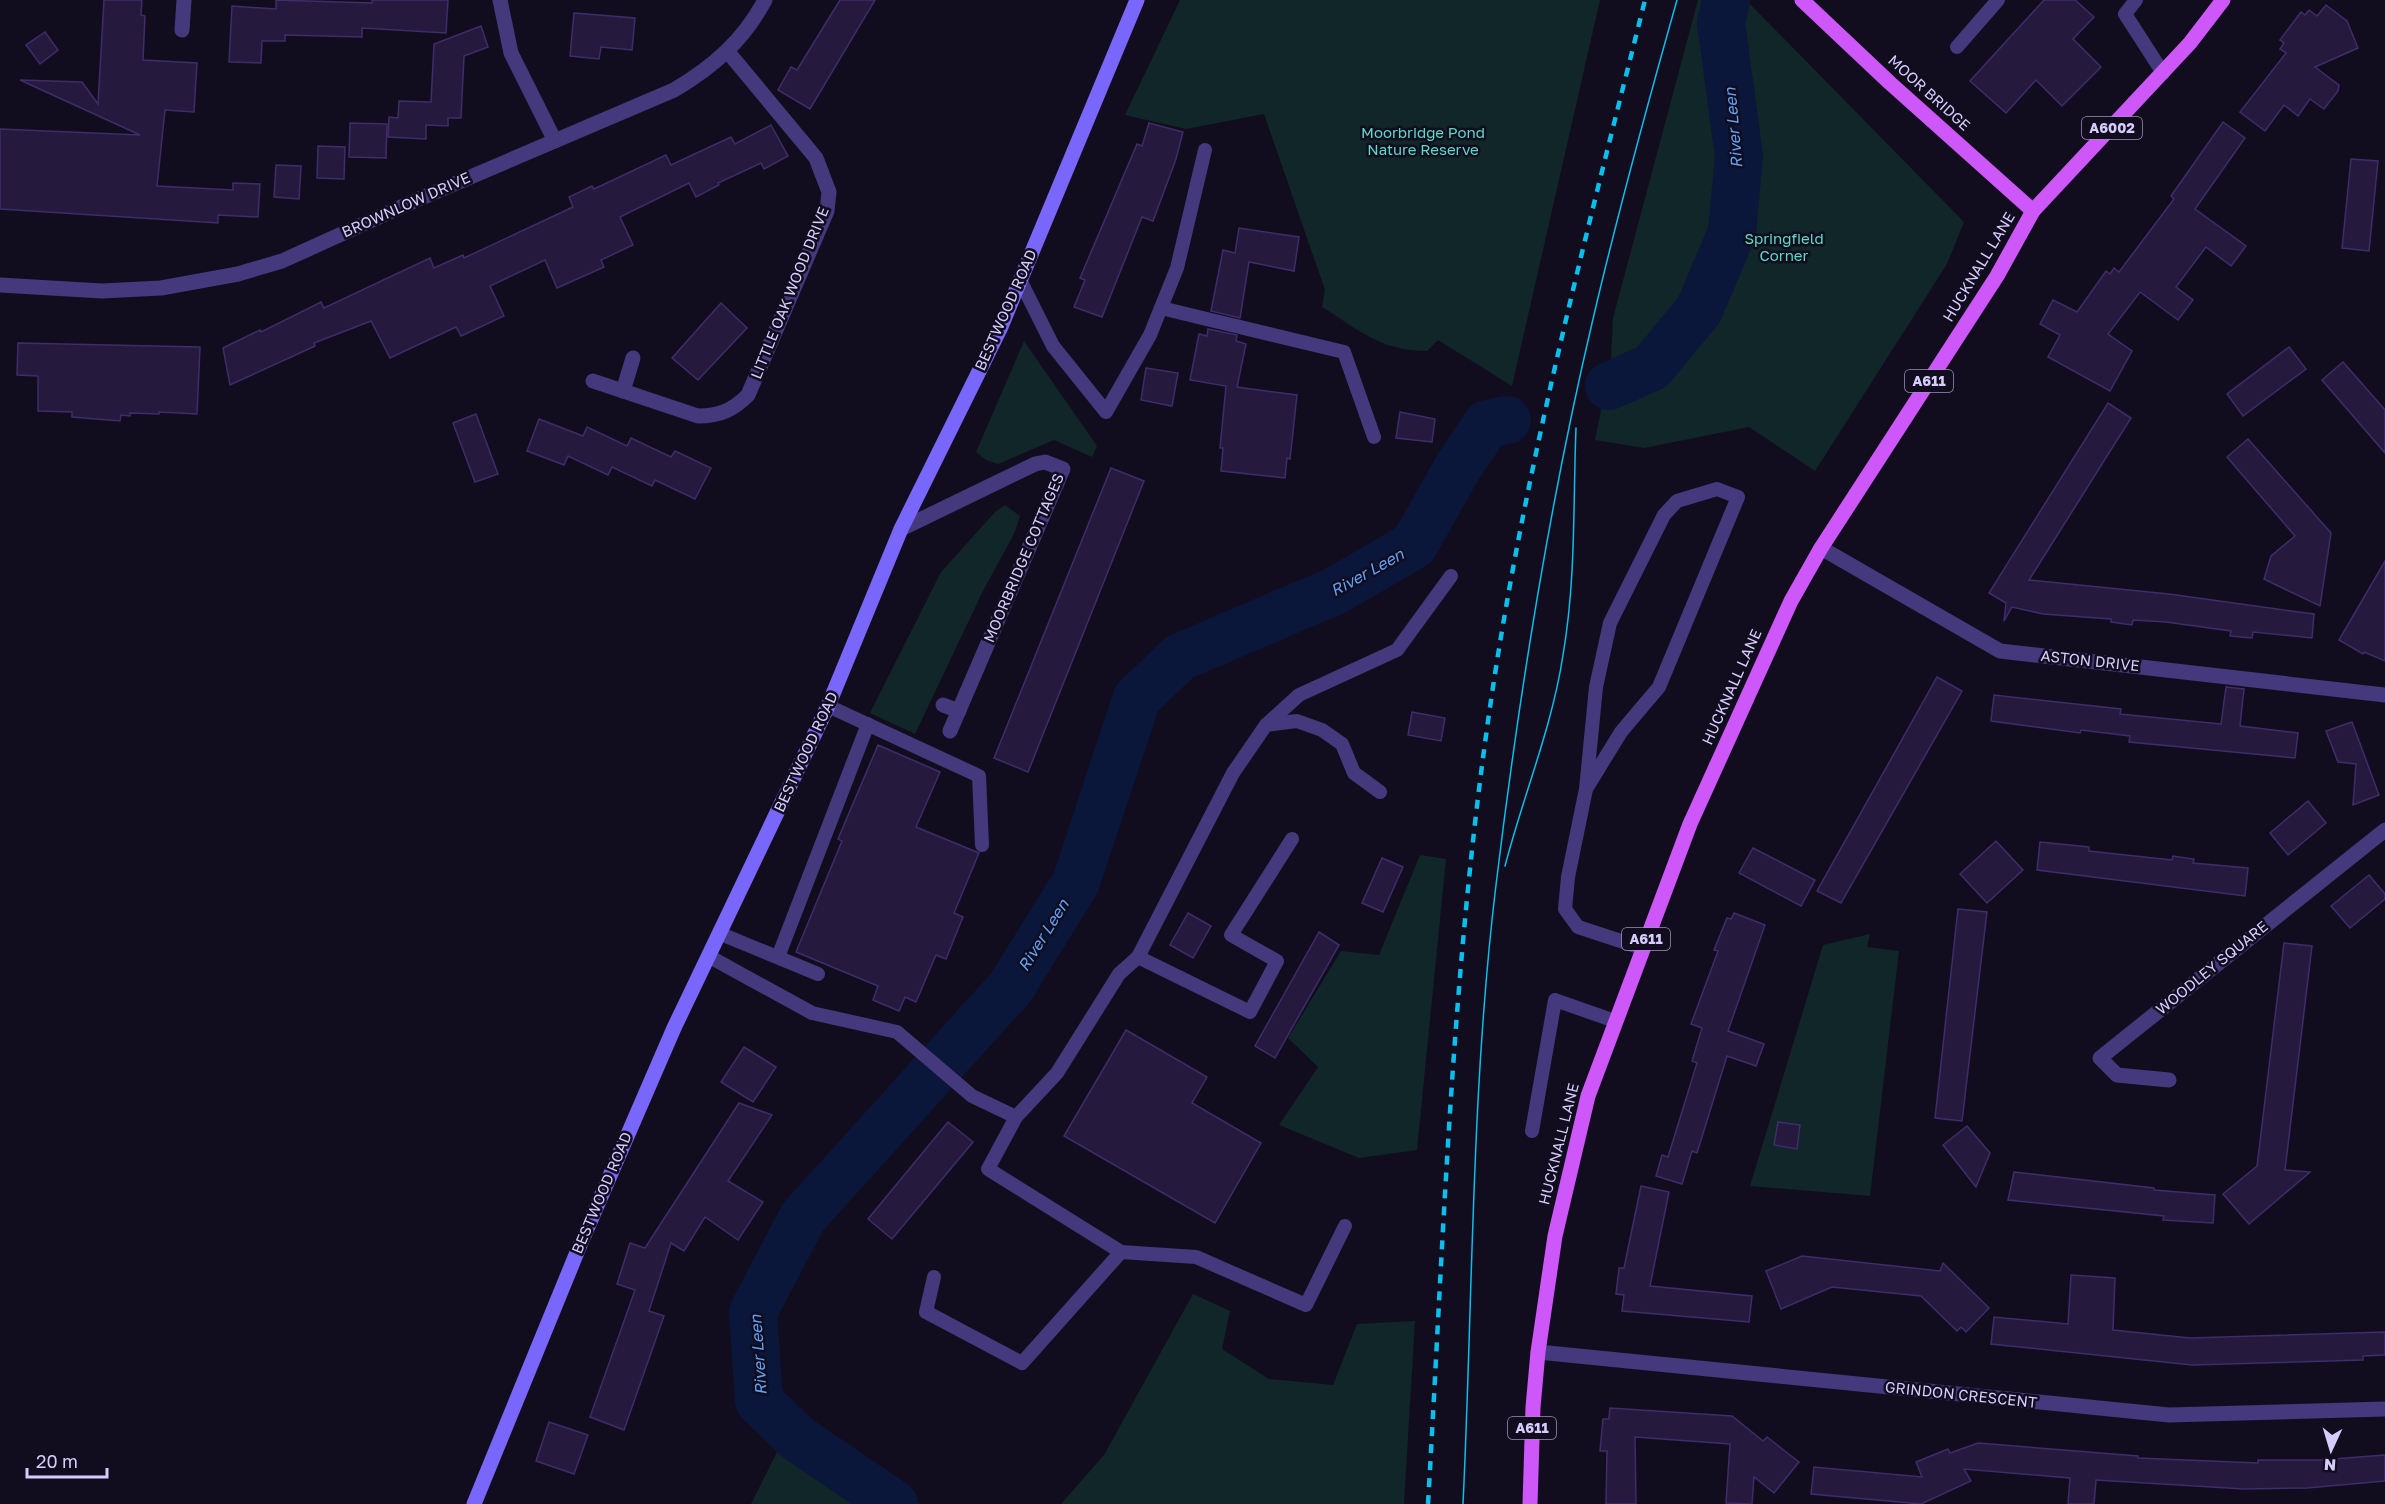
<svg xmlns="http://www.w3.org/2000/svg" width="2385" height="1504" font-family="'Golos Text',sans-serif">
<rect width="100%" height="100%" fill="#120d1e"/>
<g fill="#102628">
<path d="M1180 0H1600L1512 386 1438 340 1427 351C1381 351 1359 330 1322 307L1325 290 1264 114 1186 129 1125 115Z"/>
<path d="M1698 0H1746L1964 222 1947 264 1815 471 1749 427 1644 448 1595 440 1611 361 1613 318Z"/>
<path d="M1024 341 1097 446 1092 457 1054 440 998 464 986 460 976 452Z"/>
<path d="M1005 505 1020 516 1014 534 983 591 915 734 870 713 941 572 996 511Z"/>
<path d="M1420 855 1446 859 1417 1150 1359 1158 1279 1125 1318 1067 1288 1038 1341 951 1379 955Z"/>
<path d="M1870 934 1867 947 1899 951 1870 1196 1750 1186 1823 945Z"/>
<path d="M1193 1294 1230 1311 1222 1349 1269 1379 1333 1385 1357 1324 1415 1321 1404 1504H1061L1104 1455Z"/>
<path d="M797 1412 920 1504H751Z"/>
</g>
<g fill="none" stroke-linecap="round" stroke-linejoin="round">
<g stroke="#0a173a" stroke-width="48">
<path d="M1609 386 1652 367 1699 310 1732 232 1739 156 1721 23 1726 0"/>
<path d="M894 1504 797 1438 759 1401 753 1312 803 1217 1011 987 1076 882 1137 698 1180 657 1335 591 1414 545 1458 467 1487 424 1507 420"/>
</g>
</g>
<g fill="#251a3e" stroke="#3f2c6a" stroke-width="1.5">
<path d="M104 0H142L141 15 145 16 143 60 197 63 194 112 165 110 157 186 233 190V183L260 184 258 217 218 215V223L0 209V129L140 135 20 80 82 82 98 104Z"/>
<path d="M276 0 372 3V0H448L446 33 362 28V37L285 35V41H262L261 63 229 62 232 6 276 9Z"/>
<path d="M840 0H875L810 109 778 90 791 67 797 70Z"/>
<path d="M2044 0H2075L2094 17 2073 39 2101 67 2062 106 2036 80 2006 113 1970 81Z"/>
<path d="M2326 5 2347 21 2358 48 2315 67 2339 85 2338 91 2324 109 2310 99 2298 116 2284 105 2265 131 2240 112 2286 53 2280 49 2284 43 2280 40 2301 12 2305 15 2309 10 2317 16Z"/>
<path d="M574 13 635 18 632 50 601 47 599 59 570 56Z"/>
<path d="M481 26 488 47 464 56 461 118H448V126L426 125V139L388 137 389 117 398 118 399 101 431 102 434 44Z"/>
<path d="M45 32 58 50 40 64 26 45Z"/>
<path d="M2223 122 2245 138 2195 209 2246 246 2231 266 2206 247 2176 287 2193 300 2178 320 2140 292 2108 334 2132 351 2110 391 2048 357 2060 335 2040 324 2053 300 2077 312 2106 271 2110 274 2114 268 2119 272 2174 199 2171 196Z"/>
<path d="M350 123 387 124 386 158 349 157Z"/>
<path d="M1149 123 1183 132 1176 159 1153 221 1142 217 1102 317 1074 307 1085 280 1080 278 1137 144 1142 146Z"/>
<path d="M771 125 788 156 764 169 761 163 718 183 719 185 696 197 689 183 620 217 633 245 601 260 604 267 557 288 545 260 490 286 504 316 461 336 456 327 390 358 371 321 314 343 315 346 230 385 223 348 260 330 261 332 321 302 324 308 430 258 434 268 463 255 464 258 573 207 569 197 592 186 594 189 666 155 671 165 731 137 735 144Z"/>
<path d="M318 146 345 147 344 179 317 178Z"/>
<path d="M2351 159 2378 161 2369 251 2342 248Z"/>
<path d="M276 165 301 166 299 199 274 197Z"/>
<path d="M1239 228 1299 237 1294 271 1249 262 1240 318 1211 311 1223 250 1235 253Z"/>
<path d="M721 303 747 328 698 380 672 358Z"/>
<path d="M1208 329 1237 335 1236 341 1246 344 1237 387 1297 395 1290 459 1287 458 1285 478 1221 471 1223 448H1220L1226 386 1190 380 1199 334 1207 336Z"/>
<path d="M18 343 200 347 197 414 159 412V414L130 413V416L121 415 120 421 72 417V412L38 411V376L17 375Z"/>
<path d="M2289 347 2306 369 2243 416 2227 394Z"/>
<path d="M2343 362 2385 410V453L2322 380Z"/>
<path d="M1146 368 1178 373 1172 406 1141 400Z"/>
<path d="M2108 403 2131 418 2029 580 2169 594 2314 614 2312 638 2253 632 2252 638 2230 636 2231 631 2166 622 2133 620 2132 625 2111 622V619L2043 614 2012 607 2004 621 2006 603 1989 593Z"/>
<path d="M1400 412 1435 419 1432 442 1396 438Z"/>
<path d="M476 414 498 474 475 482 453 423Z"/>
<path d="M539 419 583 436 587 427 627 446 631 438 671 457 675 451 711 468 695 499 655 480 652 486 612 467 608 475 568 456 564 465 527 451Z"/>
<path d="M2248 439 2331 533 2320 606 2264 579 2271 556 2295 536 2227 457Z"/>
<path d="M1111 468 1144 481 1028 772 994 758Z"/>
<path d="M2385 561V661L2364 652 2363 654 2339 640Z"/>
<path d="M1937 677 1962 691 1841 903 1817 891Z"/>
<path d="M2226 687 2244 689 2240 726 2298 733 2295 758 2129 742 2130 736 2081 730 2080 733 1991 721 1994 695 2121 709 2120 714 2221 724Z"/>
<path d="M1412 712 1445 718 1441 741 1408 735Z"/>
<path d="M2352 722 2379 795 2353 805 2356 764 2338 762 2326 731Z"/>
<path d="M878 745 940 772 916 827 979 853 954 913 963 917 946 959 936 955 916 1002 905 997 899 1011 873 1000 878 986 796 952 842 841 838 839Z"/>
<path d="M2308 801 2326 823 2288 855 2270 833Z"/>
<path d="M1996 841 2023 870 1987 903 1960 874Z"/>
<path d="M2040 842 2089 847V851L2172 860 2173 856 2194 859 2193 863 2248 868 2245 896 2037 870Z"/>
<path d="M1753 848 1815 880 1801 906 1739 873Z"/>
<path d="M1382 858 1403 867 1383 912 1362 903Z"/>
<path d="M2369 875 2385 894V899L2350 928 2331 906Z"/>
<path d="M1958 909 1987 912 1962 1121 1935 1118Z"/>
<path d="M1188 913 1211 926 1193 958 1170 945Z"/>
<path d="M1734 913 1765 925 1728 1031 1764 1044 1756 1066 1727 1056 1697 1153 1692 1151 1682 1184 1656 1176 1662 1155 1668 1157 1697 1063 1692 1061 1702 1028 1691 1024 1718 951 1714 950 1727 918 1731 919Z"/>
<path d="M1319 932 1339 945 1275 1058 1255 1046Z"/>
<path d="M2284 943 2312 946 2285 1170 2310 1172 2249 1224 2223 1194 2257 1166Z"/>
<path d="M1126 1030 1207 1077 1192 1103 1261 1143 1215 1223 1064 1136Z"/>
<path d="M744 1047 776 1067 753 1102 721 1082Z"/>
<path d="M739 1103 772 1115 728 1181 763 1202 738 1240 705 1217 684 1251 671 1243 649 1311 664 1316 624 1430 590 1417 635 1290 617 1284 630 1243 645 1248Z"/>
<path d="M948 1122 973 1142 892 1239 868 1219Z"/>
<path d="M1778 1122 1800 1125 1797 1149 1774 1145Z"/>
<path d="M1967 1126 1990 1153 1976 1187 1943 1145Z"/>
<path d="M2014 1172 2154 1188V1190L2215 1195 2213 1223 2163 1220 2164 1216 2008 1200Z"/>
<path d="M1641 1186 1669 1192 1650 1286 1752 1296 1749 1322 1622 1311 1624 1295 1616 1294 1619 1268H1624Z"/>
<path d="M1802 1256 1940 1271 1943 1263 1989 1308 1966 1332 1961 1327 1957 1331 1921 1296 1832 1287 1781 1309 1766 1271Z"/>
<path d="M2071 1275 2115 1278 2113 1330 2190 1338 2385 1332V1355L2363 1356V1360L2192 1365 1991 1344 1994 1317 2068 1324Z"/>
<path d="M1610 1408 1732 1416 1763 1441 1767 1437 1799 1462 1774 1493 1754 1477 1752 1504 1726 1503 1730 1444 1635 1437 1636 1504H1606L1607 1451H1600L1603 1419H1609Z"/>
<path d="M549 1422 588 1435 574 1474 536 1461Z"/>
<path d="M1978 1443 2138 1456V1458L2258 1463V1460H2320L2385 1455V1481L2307 1488 2244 1489 2096 1480 2094 1504H2068L2070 1478 1964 1469 1971 1481 1921 1504 1811 1494 1814 1467 1922 1477 1916 1462 1948 1449 1950 1453Z"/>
</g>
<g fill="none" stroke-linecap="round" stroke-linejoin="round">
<g stroke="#43397c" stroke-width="14">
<path d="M2136 0 2125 14 2163 73"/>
<path d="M1957 47 1998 0"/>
<path d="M1020 280 1053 346 1106 412 1150 335 1177 268 1205 150"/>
<path d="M1161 308 1344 352 1374 437"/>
<path d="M828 706 979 776 982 845"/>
<path d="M1266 725 1299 695 1397 650 1451 576"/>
<path d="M1586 789 1621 732 1659 687 1738 497 1717 489 1677 501 1664 515 1610 623 1596 687 1586 789 1568 877 1565 909 1578 927 1642 948"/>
<path d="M721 934 818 974"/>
<path d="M710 957 812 1013 897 1032 972 1096 1016 1117 1057 1073 1119 974 1138 957 1250 1012 1277 961 1231 935 1292 839"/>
<path d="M778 957 868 724"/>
<path d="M1138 957 1233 773 1266 725 1297 721 1322 730 1342 744 1354 773 1380 792"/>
<path d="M1016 1117 988 1169 1121 1252 1196 1257 1306 1305 1345 1226"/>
<path d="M1532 1131 1555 1000 1615 1021"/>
<path d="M934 1277 926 1312 1022 1363 1121 1252"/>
</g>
<g stroke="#43397c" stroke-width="15">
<path d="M500 0 511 53 555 141"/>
<path d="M182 30 184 0"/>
<path d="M0 285 102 291 161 288 238 274 282 261 412 202 674 90C713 67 743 41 765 0"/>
<path d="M593 381 698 416C720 416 733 410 748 395L827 211 829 192 816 158 728 52"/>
<path d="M623 391 633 358"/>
<path d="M901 529 1035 464 1045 462 1063 469 950 731"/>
<path d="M1821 548 2000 651 2385 695"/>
<path d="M943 705 959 711"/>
<path d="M2169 1080 2117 1075 2100 1058 2385 830"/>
<path d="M1538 1352 2169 1415 2385 1409"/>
</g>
<path stroke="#7966fa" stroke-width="15" d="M474 1504 580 1245 674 1028 828 706 901 529 1000 329 1137 0"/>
<g stroke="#cd57f9" stroke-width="15">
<path d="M1802 0 1890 83 2033 211"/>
<path d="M1530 1504 1533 1407 1538 1352 1555 1236 1588 1096 1690 824 1791 601 1821 548 1997 276 2033 211 2190 43 2223 0"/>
</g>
<g stroke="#08bfed" stroke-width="1.5">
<path d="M1505 866C1523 796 1552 728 1563 655 1576 580 1573 504 1576 428"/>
<path d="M1463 1504C1473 1297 1471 1090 1496 885 1519 695 1549 505 1593 319 1618 212 1647 106 1677 0"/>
</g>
<path stroke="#08bfed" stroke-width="4.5" stroke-dasharray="9 8" stroke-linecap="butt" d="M1428 1504C1444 1232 1452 958 1493 687 1528 455 1588 228 1645 0"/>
</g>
<g text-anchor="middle" stroke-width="5" stroke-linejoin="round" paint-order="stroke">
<g fill="#120d1e" stroke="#9b93ba" stroke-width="1.5">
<rect x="2082" y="117" width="60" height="22" rx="4.5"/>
<rect x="1905" y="370" width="48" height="22" rx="4.5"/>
<rect x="1622" y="928" width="48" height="22" rx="4.5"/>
<rect x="1508" y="1417" width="48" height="22" rx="4.5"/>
</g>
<g font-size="14" font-weight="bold" fill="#d6ccfd">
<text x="2112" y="133">A6002</text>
<text x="1929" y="386">A611</text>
<text x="1646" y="944">A611</text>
<text x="1532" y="1433">A611</text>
</g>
<g font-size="15" fill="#d6ccfd" stroke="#120d1e">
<text transform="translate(1929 93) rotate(42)" y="5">MOOR BRIDGE</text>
<text transform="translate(406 205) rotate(-24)" y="5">BROWNLOW DRIVE</text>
<text transform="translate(1979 267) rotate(-59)" y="5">HUCKNALL LANE</text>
<text transform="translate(790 293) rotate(-68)" y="5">LITTLE OAK WOOD DRIVE</text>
<text transform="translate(1006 310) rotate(-66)" y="5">BESTWOOD ROAD</text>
<text transform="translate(1024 558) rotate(-67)" y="5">MOORBRIDGE COTTAGES</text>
<text transform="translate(2090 661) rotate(6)" y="5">ASTON DRIVE</text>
<text transform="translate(1732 687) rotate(-66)" y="5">HUCKNALL LANE</text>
<text transform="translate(806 752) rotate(-65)" y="5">BESTWOOD ROAD</text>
<text transform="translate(2212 968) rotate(-39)" y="5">WOODLEY SQUARE</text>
<text transform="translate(1559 1144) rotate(-76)" y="5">HUCKNALL LANE</text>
<text transform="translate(602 1193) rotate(-67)" y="5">BESTWOOD ROAD</text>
<text transform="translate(1961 1395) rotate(6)" y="5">GRINDON CRESCENT</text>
</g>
<g font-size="15" fill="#5bdac7" stroke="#120d1e">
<text x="1423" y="138">Moorbridge Pond<tspan x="1423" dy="17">Nature Reserve</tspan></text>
<text x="1784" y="244">Springfield<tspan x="1784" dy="17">Corner</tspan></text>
</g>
<g font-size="16" font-style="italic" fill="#5ea2f9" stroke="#120d1e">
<text transform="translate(1733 128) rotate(-95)" y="6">River Leen</text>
<text transform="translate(1367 572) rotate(-29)" y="6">River Leen</text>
<text transform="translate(1043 935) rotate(-58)" y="6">River Leen</text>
<text transform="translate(758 1355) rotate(-94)" y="6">River Leen</text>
</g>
</g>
<g transform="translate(2331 1450) rotate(184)" stroke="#120d1e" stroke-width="4.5" paint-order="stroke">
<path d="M0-4.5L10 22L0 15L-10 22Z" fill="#d6ccfd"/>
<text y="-9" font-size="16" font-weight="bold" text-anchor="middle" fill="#d6ccfd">N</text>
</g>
<path d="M27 1468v9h80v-9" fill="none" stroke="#d6ccfd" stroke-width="3"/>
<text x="36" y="1468" font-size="18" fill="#d6ccfd" stroke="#120d1e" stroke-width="4.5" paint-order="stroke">20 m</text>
</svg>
